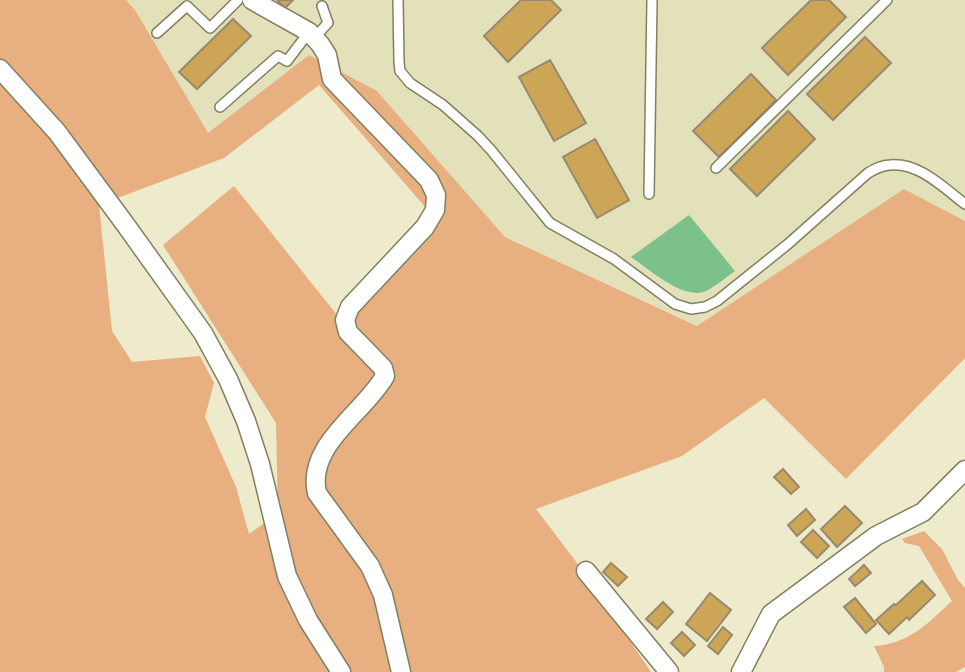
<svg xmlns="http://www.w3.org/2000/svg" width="965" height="672" font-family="Figtree,sans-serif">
<rect width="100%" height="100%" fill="#edebcb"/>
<path fill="#e3e1b9" d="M126 0H965V221L904 189 708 323 698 326 505 237 377 91 309 55 208 134 135 10Z"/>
<g fill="#e8af80" fill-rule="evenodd">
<path d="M0 0H126L135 10 208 133 309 55 377 91 505 237 697 326 904 189 965 221V358L846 479 764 398 682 456 536 509 574 559 651 672H0ZM319 85 434 217 341 320 234 186 163 245 276 423 278 513 249 534 236 487 205 417 214 383 200 356 132 362 112 331 99 205 224 158Z"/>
<path d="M924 531 942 549 958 580 965 588V667L956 672H884V667L874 646C909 644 927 624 952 601L919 546 905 543 902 539Z"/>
</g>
<path fill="#7cc189" d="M689 215 735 271C726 277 716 286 706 291 684 301 649 269 631 257Z"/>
<g fill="#cda557" stroke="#998a6f" stroke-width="2">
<path d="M277 0H293L285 8Z"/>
<path d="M521 0H551L561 10 508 62 484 36Z"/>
<path d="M811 0H829L846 17 788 75 762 48Z"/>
<path d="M233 19 251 36 197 89 179 72Z"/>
<path d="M865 37 891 63 833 120 807 94Z"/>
<path d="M550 60 586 123 554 141 519 77Z"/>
<path d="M751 74 776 100 719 157 693 131Z"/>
<path d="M788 111 815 139 757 196 730 169Z"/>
<path d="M595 139 629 200 597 218 563 157Z"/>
<path d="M783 469 799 487 791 494 774 477Z"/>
<path d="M845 506 862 523 837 547 821 529Z"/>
<path d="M806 509 815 520 797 536 788 525Z"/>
<path d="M813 530 829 546 817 558 801 542Z"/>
<path d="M611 563 627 577 618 586 603 572Z"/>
<path d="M864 565 871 573 855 586 849 579Z"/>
<path d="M922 581 935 595 909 620 907 617 889 634 876 620 894 604 896 605Z"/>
<path d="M710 593 731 610 707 641 686 624Z"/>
<path d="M855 598 876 624 866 633 844 607Z"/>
<path d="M663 602 673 612 657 629 646 619Z"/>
<path d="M723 627 732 635 718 654 708 646Z"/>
<path d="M682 632 695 645 684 656 671 643Z"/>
</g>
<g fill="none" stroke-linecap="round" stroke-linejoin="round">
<g stroke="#818062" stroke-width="12">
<g id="service">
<path d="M398 0 399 62 400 71 410 83 443 105 478 136 491 150 550 223 614 259 675 304 691 309 705 307 717 301 788 244 868 173C875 169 882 165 890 165 919 162 944 188 965 204"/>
<path d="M157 33 187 6 210 28 238 0"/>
<path d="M315 37 328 23 322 6"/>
<path d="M220 107 278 56 287 61 309 32"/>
<path d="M716 168 887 0"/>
<path d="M649 194 652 0"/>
</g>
</g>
<g stroke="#818062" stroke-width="21">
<g id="minor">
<path d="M252 0 309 32 320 44 327 55 332 79 429 180 436 195 435 210 425 227 350 307 345 320 348 332 383 368 385 376C364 413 306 445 317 493L370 566 383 595 401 672"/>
<path d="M0 69 57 132 125 224 203 333 228 379 246 421 260 464 287 576 308 620 341 672"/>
<path d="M586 571 669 672"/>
<path d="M741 672 771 614 876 536 923 512 965 470"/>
</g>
</g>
<use href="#service" stroke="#fff" stroke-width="9"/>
<use href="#minor" stroke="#fff" stroke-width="18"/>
</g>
</svg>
